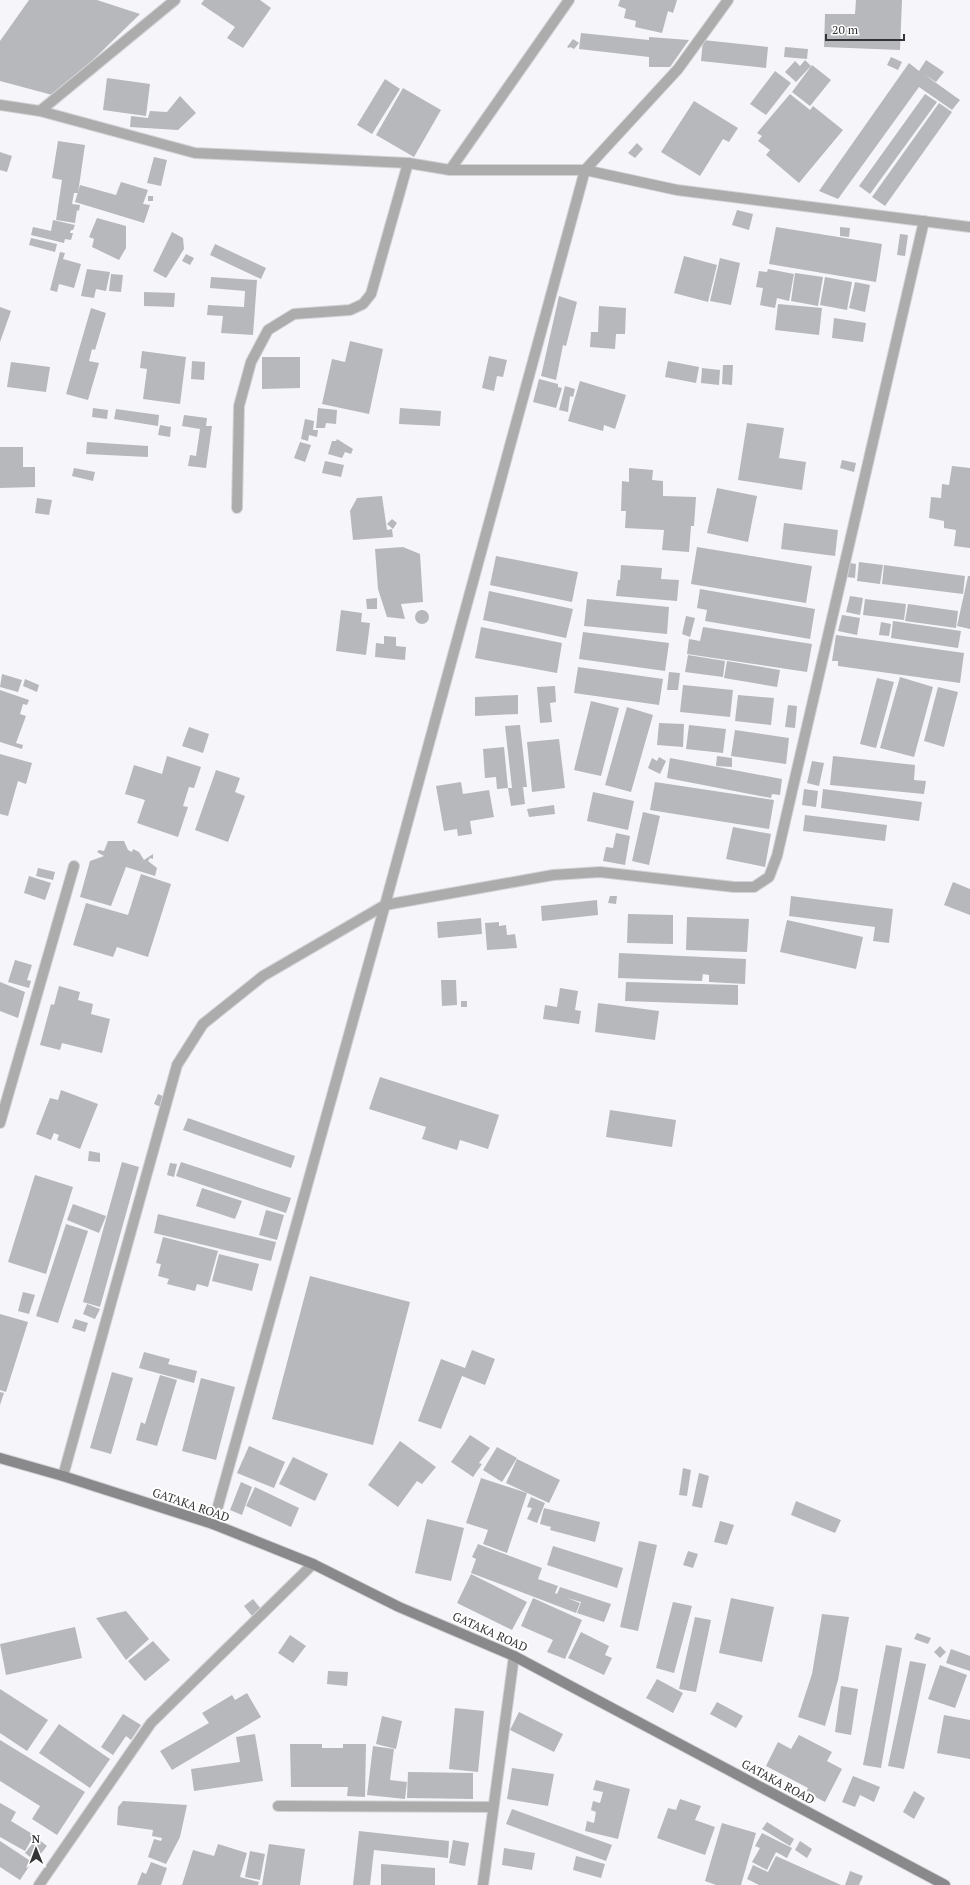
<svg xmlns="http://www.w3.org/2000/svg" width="970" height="1885" font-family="'PT Serif',serif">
<rect width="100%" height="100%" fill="#f6f6fa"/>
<g fill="#b6b8bb">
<path d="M29 0H97L140 14 56 96 0 81V41Z"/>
<path d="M204 0H260L271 8 243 48 227 38 235 27 201 4Z"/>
<path d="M620 0H677L673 13 668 11 662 33 635 27 636 21 624 18 626 9 618 6Z"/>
<path d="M856 0H902L900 50 824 47 825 14H855Z"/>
<path d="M581 33 649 40V37L689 40 670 67H649V57L579 49Z"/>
<path d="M573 39 579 43 574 49 570 47 569 48 567 47Z"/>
<path d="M703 40 768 47 766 68 701 61Z"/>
<path d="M785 47 808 49 807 59 784 57Z"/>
<path d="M891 57 902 62 898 70 887 65Z"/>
<path d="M805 60 811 66 796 82 785 72 795 61 800 66Z"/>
<path d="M926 60 944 72 936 82 925 75 960 100 952 110 919 87 838 199 819 191 909 63 919 71Z"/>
<path d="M812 65 831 80 810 106 792 92Z"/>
<path d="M775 71 791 83 766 115 750 104Z"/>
<path d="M107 78 150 84 146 116 103 110Z"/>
<path d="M385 79 400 89 372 134 357 125Z"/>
<path d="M403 88 441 110 414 157 376 135Z"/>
<path d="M790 94 810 110 813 106 843 130 799 183 766 155 770 150 758 141 762 136 757 133Z"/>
<path d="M925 94 937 102 870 194 859 186Z"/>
<path d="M180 96 196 113 178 130 130 127 131 116 148 118 150 111 167 112Z"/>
<path d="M694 101 738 128 729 142 723 139 700 176 661 152Z"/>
<path d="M939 103 952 112 885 206 872 197Z"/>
<path d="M58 141 85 145 78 193H74L72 204 80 205 79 211 77 210 75 223 56 220 62 180 52 178Z"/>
<path d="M637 143 643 149 635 158 628 153Z"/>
<path d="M0 152 12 156 7 172 0 170Z"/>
<path d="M154 157 167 160 161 186 147 183Z"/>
<path d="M121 182 148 190 143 204 150 205 144 223 75 202 80 185 116 195Z"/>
<rect x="148" y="196" width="5" height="5"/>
<path d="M737 210 753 214 749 230 732 225Z"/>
<path d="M97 218 126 226V248L119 260 92 247 94 239 89 237Z"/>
<path d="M53 220 75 225 73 230H71L70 233H73L71 240 65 239 64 243 31 235 33 227 51 231Z"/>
<path d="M776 227 882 244 876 282 769 264Z"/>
<path d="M840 227 850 228 849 237 840 236Z"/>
<path d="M172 232 183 238 184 249 166 278 153 271Z"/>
<path d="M900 234 908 235 905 256 897 255Z"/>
<path d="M31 238 57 244 55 252 29 245Z"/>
<path d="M215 244 266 268 261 279 210 255Z"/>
<path d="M60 252 65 253 63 259 81 264 74 288 59 284 57 292 50 290Z"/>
<path d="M186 254 194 258 190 265 182 261Z"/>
<path d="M684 256 717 265 708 302 674 293Z"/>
<path d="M720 258 740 263 731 305 710 301Z"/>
<path d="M87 269 110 272 106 291 96 289 94 298 81 296Z"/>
<path d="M768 269 794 274 789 301 777 298 775 308 760 305 763 288 756 287 759 271 767 272Z"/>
<path d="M795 273 823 277 818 306 791 301Z"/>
<path d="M111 274 123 275 121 292 109 291Z"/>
<path d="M211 277 257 280 253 335 221 333 223 316 207 315 208 305 244 307 245 291 210 288Z"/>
<path d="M825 277 852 282 847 310 820 305Z"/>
<path d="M855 282 870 285 865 312 849 308Z"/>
<path d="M144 292 175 293 174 307 144 306Z"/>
<path d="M559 296 577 302 566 346 563 345 556 380 541 376Z"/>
<path d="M778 304 822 308 819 335 775 330Z"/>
<path d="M599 306 626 308 625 334H616L615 349 590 347 591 332H598Z"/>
<path d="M0 307 11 311 0 342Z"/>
<path d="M91 308 106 313 95 350 92 349 89 361 99 363 88 400 66 394Z"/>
<path d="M834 318 866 323 863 342 832 338Z"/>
<path d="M350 341 383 349 369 414 322 404 332 359 345 362Z"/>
<path d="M142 351 186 357 180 404 143 399 147 369 140 368Z"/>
<path d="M489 356 507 360 503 377 497 376 494 391 482 388Z"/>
<path d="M262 357H300V388L262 389Z"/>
<path d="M192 361 205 362 204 380 191 379Z"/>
<path d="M668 361 699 367 696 383 665 377Z"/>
<path d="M11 362 50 367 46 392 7 387Z"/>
<path d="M723 365H733L732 385 722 384Z"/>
<path d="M702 368 720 370 719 385 701 383Z"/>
<path d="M539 379 558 384V387L562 388 556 408 533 402Z"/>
<path d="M580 381 626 395 615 429 604 425 603 431 568 421Z"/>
<path d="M565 386 575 389 573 397 570 396 568 412 559 410Z"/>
<path d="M93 408 108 410 107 419 92 417Z"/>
<path d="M318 408 337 410 336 424 326 423 325 428H316Z"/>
<path d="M400 408 441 411 440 426 399 424Z"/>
<path d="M116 409 159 415 158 426 114 419Z"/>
<path d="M184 415 207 418 206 426H212L206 468 188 466 190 455 196 456 200 429 182 426Z"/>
<path d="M305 419 314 421 313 430H318L317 437 309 435 308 441 301 439Z"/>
<path d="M747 423 784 428 779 458 806 462 802 490 738 480Z"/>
<path d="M160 425 171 427 170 437 158 435Z"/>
<path d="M337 439 353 449 351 454 345 452 342 458 328 454 332 441H336Z"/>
<path d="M87 442 148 446V457L86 454Z"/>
<path d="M300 442 311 445 305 462 294 458Z"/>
<path d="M0 447H23V467H35V487L0 488Z"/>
<path d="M842 460 856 463 854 472 840 468Z"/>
<path d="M325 461 344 465 341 477 322 473Z"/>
<path d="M952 466 970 468V548L954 546 956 530 944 528V521L929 518 931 497 941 498 942 484 949 485Z"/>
<path d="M74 468 95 472 93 481 72 476Z"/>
<path d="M629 468 653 470 652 480 663 481V496L696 497 694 526H691L689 552 662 550 664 530 625 528 626 511H621L622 481 629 482Z"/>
<path d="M717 488 757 496 748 542 707 533Z"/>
<path d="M382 496 387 530 392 529 393 537 353 540 350 511 357 498Z"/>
<path d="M37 498 52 500 49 515 35 513Z"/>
<path d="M392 519 397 523 393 529 387 524Z"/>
<path d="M784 523 838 530 835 556 781 549Z"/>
<path d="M403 547 420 554 423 602 401 604 405 619 387 617 378 589 375 549Z"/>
<path d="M697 547 812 566 806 603 691 584Z"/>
<path d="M496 556 578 572 572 602 490 585Z"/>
<path d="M859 562 883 565 880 584 857 581Z"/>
<path d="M850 563 856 564 855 578 847 577Z"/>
<path d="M621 565 662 568 661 579 679 580 677 601 616 596 618 580H620Z"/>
<path d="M884 565 965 576 963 594 882 584Z"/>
<path d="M968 576H970V629L957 626Z"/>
<path d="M700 589 815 609 810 639 705 621 707 610 697 608Z"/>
<path d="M489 591 573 609 566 638 483 620Z"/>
<path d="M850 596 863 598 860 615 846 612Z"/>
<path d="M377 598V609H367L366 599Z"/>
<path d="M587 599 669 607 667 634 584 626Z"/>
<path d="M865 599 906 604 904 620 863 615Z"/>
<path d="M908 604 958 611 956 628 905 621Z"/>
<circle cx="422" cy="617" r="7"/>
<path d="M341 610 362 613 361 622 370 623 366 655 336 651Z"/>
<path d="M842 615 860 618 857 635 838 631Z"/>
<path d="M686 616 695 618 690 637 682 634Z"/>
<path d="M893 621 961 631 958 648 891 638Z"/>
<path d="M881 622 891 624 889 636 879 635Z"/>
<path d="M481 627 562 643 557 673 475 658Z"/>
<path d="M703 627 812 644 807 672 687 654 689 639 700 641Z"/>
<path d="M583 632 669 643 665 671 579 659Z"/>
<path d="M836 635 964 653 960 683 838 666V661H832Z"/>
<path d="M384 636 396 637V646L406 647 405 660 375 657 376 643 384 644Z"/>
<path d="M688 655 725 661 723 677 685 672Z"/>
<path d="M727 661 780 670 777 687 724 678Z"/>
<path d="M578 667 663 679 659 705 574 693Z"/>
<path d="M669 672 680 673 678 690H667Z"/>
<path d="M2 674 22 680 18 692 0 687Z"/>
<path d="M900 677 933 687 914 757 880 748Z"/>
<path d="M877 678 894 682 876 748 860 744Z"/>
<path d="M25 679 39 685 37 692 23 686Z"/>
<path d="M683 685 733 690 730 717 680 712Z"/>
<path d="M555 686 556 702 550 703 552 722 540 723 537 687Z"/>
<path d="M938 687 958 692 944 747 924 741Z"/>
<path d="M0 690 29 700 27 705 23 704 20 714 26 716 16 743 23 745 22 749 0 742Z"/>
<path d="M518 695V714L475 716V697Z"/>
<path d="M738 695 774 698 771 725 735 721Z"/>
<path d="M591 701 619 708 601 776 574 770Z"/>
<path d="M788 705 797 706 795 728 785 727Z"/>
<path d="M627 707 653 715 631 792 605 785Z"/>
<path d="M659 723 684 724 683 747 657 745Z"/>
<path d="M520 725 527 787H523L525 804 511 806 508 788H512L505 726Z"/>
<path d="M689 725 726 729 723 753 686 749Z"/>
<path d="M189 727 209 734 203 753 182 746Z"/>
<path d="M735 730 789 738 786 764 731 756Z"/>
<path d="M559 739 565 788 532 792 527 742Z"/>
<path d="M504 747 508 788 497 789 496 777 485 778 483 749Z"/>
<path d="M0 754 32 763 26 784 18 781 8 816 0 814Z"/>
<path d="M167 756 201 767 194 788 189 787 183 806 188 807 178 837 137 823 145 800 125 794 134 765 162 774Z"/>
<path d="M717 756 732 758V767L716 766Z"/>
<path d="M833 756 915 765 914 780 926 781 924 794 830 785Z"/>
<path d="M659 757 666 761 660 774 648 768 652 758 657 761Z"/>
<path d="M670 758 782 779 780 795 772 794 771 798 667 778Z"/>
<path d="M812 761 824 763 819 786 807 783Z"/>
<path d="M216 770 240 778 235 792 245 796 228 842 195 830Z"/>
<path d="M461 782 463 794 489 790 494 817 470 821 472 834 458 836 457 829 444 831 436 786Z"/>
<path d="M655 782 774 800 769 829 650 810Z"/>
<path d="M804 789 818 791 816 807 802 805Z"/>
<path d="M823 789 922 802 919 821 821 808Z"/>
<path d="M593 792 634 801 628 830 587 821Z"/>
<path d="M554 805 555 814 529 817 527 809Z"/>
<path d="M643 812 660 816 649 865 632 861Z"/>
<path d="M805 815 887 825 885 841 803 831Z"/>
<path d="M733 827 771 834 765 867 726 859Z"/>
<path d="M616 833 630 836 625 865 603 861 606 847 613 848Z"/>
<path d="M108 841H124L128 850 132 852 133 849 139 852 144 860 153 854V859L150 858 148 861 157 868 155 876 126 867 111 906 80 897 90 861 104 856 97 852 99 850 104 851Z"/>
<path d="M38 868 55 872 53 880 36 876Z"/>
<path d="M141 874 171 884 148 957 117 947 113 957 73 945 86 903 128 915Z"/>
<path d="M29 876 51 883 45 900 24 893Z"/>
<path d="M953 882 970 889V915L944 905Z"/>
<path d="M610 896H617L616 904 608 903Z"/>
<path d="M791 896 893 909 889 943 873 941 875 927 789 916Z"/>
<path d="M597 900 598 915 542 921 541 906Z"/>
<path d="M628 914 673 915V944L627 943Z"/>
<path d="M687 917 749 919 747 952 686 950Z"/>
<path d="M481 918 482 934 438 938 437 922Z"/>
<path d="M787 920 863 937 856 969 780 952Z"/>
<path d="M499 922V926L506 925 507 935 515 934 517 948 487 950 485 923Z"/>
<path d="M619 953 746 959 745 984 709 982V975L703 974 702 981 618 978Z"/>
<path d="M15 960 32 965 27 980 31 981 29 988 8 982Z"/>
<path d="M441 980H456L457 1005 442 1006Z"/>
<path d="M0 982 25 992 18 1018 0 1011Z"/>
<path d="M626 982 738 985V1005L625 1001Z"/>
<path d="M59 986 80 992 78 1000 93 1004 91 1014 110 1019 102 1053 62 1043 60 1050 40 1045 51 1004 54 1005Z"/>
<path d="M560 988 578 991 575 1010 581 1011 579 1024 543 1019 545 1005 557 1007Z"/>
<rect x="461" y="1001" width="6" height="6"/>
<path d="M598 1003 659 1011 655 1040 595 1032Z"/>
<path d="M380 1077 499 1115 488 1149 460 1140 457 1150 422 1139 426 1127 369 1109Z"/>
<path d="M61 1090 98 1104 80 1149 57 1140 59 1135 54 1133 51 1140 36 1134 50 1098 58 1100Z"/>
<path d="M158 1094 165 1097 161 1107 154 1104Z"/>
<path d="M610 1110 676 1120 672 1147 606 1137Z"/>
<path d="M188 1118 295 1156 291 1168 183 1130Z"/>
<path d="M89 1151 100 1153V1162L88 1161Z"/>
<path d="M122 1162 139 1167 100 1307 83 1302Z"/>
<path d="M181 1162 291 1198 286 1213 176 1176Z"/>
<path d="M170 1163 177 1164 174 1177 167 1175Z"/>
<path d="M35 1175 73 1187 46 1274 8 1262Z"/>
<path d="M202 1188 242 1201 235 1219 196 1206Z"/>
<path d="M73 1204 106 1216 99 1233 67 1220Z"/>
<path d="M266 1210 284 1215 277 1240 259 1235Z"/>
<path d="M158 1214 276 1242 271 1261 154 1233Z"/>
<path d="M66 1224 88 1231 58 1323 36 1316Z"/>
<path d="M163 1237 218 1251 208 1287 197 1284 195 1291 167 1284 169 1279 158 1276 161 1264 156 1263Z"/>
<path d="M219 1254 259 1264 252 1291 212 1281Z"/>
<path d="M310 1276 410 1302 373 1445 272 1419Z"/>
<path d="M23 1292 35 1295 29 1314 18 1311Z"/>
<path d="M87 1304 100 1309 95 1319 83 1314Z"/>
<path d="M0 1314 28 1322 6 1392 0 1390Z"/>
<path d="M75 1319 88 1323 85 1332 72 1328Z"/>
<path d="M472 1350 495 1359 485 1385 462 1376 441 1429 418 1421 441 1359 465 1368Z"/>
<path d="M144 1352 170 1359 168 1364 197 1371 194 1383 139 1368Z"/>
<path d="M112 1372 133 1378 111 1454 90 1448Z"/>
<path d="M160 1375 177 1380 157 1446 136 1440 141 1422 145 1424Z"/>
<path d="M201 1378 235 1387 216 1460 182 1451Z"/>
<path d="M0 1392 4 1393 0 1405Z"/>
<path d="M470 1435 490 1448 479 1463 482 1464 473 1477 451 1462Z"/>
<path d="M400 1441 436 1467 422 1484 417 1481 398 1507 368 1485Z"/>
<path d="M249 1446 285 1462 274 1488 237 1473Z"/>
<path d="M497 1447 517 1458 502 1482 483 1470Z"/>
<path d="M293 1457 328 1474 315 1501 279 1484Z"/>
<path d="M517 1459 560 1480 549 1503 506 1483Z"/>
<path d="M683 1468 691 1470 687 1496 679 1495Z"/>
<path d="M699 1473 709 1476 702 1508 692 1506Z"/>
<path d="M481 1478 527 1493 507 1553 483 1544 488 1530 466 1523Z"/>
<path d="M241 1482 252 1487 242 1515 230 1510Z"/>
<path d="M255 1487 299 1508 291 1527 246 1506Z"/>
<path d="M531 1497 545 1503 537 1523 527 1519 532 1508 527 1507Z"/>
<path d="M796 1501 841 1520 835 1533 791 1515Z"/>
<path d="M544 1508 600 1522 595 1542 550 1530 551 1527 540 1524Z"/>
<path d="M427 1519 464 1528 451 1581 415 1573Z"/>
<path d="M720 1521 734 1525 727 1545 714 1542Z"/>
<path d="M639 1541 657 1545 638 1631 620 1627Z"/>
<path d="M478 1544 542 1568 538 1579 558 1586 555 1593 557 1594 560 1587 611 1604 604 1622 577 1613 581 1602 567 1598 580 1603 576 1613 471 1573 476 1559 472 1557Z"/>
<path d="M553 1546 623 1568 617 1588 547 1565Z"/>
<path d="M688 1551 698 1554 693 1568 683 1565Z"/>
<path d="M471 1574 527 1602 512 1630 457 1603Z"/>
<path d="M533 1598 582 1620 565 1659 547 1652 553 1640 521 1626Z"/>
<path d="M731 1598 774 1607 762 1662 719 1653Z"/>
<path d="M253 1599 261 1609 252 1616 244 1606Z"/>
<path d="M673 1602 692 1606 674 1673 656 1668Z"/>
<path d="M126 1611 149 1639 126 1660 96 1618Z"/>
<path d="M822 1614 849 1617 838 1680 825 1726 798 1717 812 1674Z"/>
<path d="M695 1617 711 1620 696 1692 679 1689Z"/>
<path d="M75 1627 82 1658 6 1675 0 1644Z"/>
<path d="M581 1632 609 1646 605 1655 612 1658 604 1675 568 1658Z"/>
<path d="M917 1633 931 1638 928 1644 914 1639Z"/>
<path d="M290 1635 306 1646 293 1663 278 1653Z"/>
<path d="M153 1641 170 1660 145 1681 128 1661Z"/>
<path d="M886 1645 902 1648 881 1768 863 1765Z"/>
<path d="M940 1646 946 1652 940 1658 934 1652Z"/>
<path d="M951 1649 970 1656V1671L946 1663Z"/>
<path d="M910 1661 926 1664 904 1769 888 1766Z"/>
<path d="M940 1665 967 1675 955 1708 928 1699Z"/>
<path d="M328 1671 348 1672 347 1686 327 1684Z"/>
<path d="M657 1679 683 1693 673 1713 646 1698Z"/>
<path d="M841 1686 858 1689 851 1735 835 1732Z"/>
<path d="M0 1689 48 1720 27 1751 0 1733Z"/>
<path d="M247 1693 261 1717 172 1770 160 1751 209 1723 202 1713 232 1695 235 1700Z"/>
<path d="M717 1702 743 1716 736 1728 710 1714Z"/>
<path d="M455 1708 484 1711 478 1772 449 1769Z"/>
<path d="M519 1712 563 1734 554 1752 510 1730Z"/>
<path d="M123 1714 141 1725 131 1740 126 1736 113 1755 101 1747Z"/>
<path d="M944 1715 970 1720V1759L937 1753Z"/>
<path d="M382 1716 402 1721 396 1749 376 1744Z"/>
<path d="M59 1724 110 1759 90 1788 39 1753Z"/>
<path d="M255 1734 263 1781 194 1791 191 1769 240 1762 236 1737Z"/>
<path d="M799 1735 832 1752 827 1761 842 1769 825 1802 806 1792 808 1788 766 1766 778 1742 791 1749Z"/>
<path d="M0 1740 85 1792 57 1835 32 1819 40 1806 0 1781Z"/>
<path d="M290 1744H322V1748H343V1744H366L365 1797 347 1796 348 1787H291Z"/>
<path d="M373 1746 394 1749 390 1780 407 1782 405 1799 367 1795Z"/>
<path d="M512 1768 554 1774 548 1806 507 1799Z"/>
<path d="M408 1772 473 1773V1799L407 1798Z"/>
<path d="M853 1776 880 1787 874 1802 860 1795 855 1807 842 1802Z"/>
<path d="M596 1780 630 1789 618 1839 585 1831 587 1821 594 1823 596 1812 591 1810 593 1801 600 1803 603 1792 593 1790Z"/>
<path d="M914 1791 925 1798 914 1819 903 1812Z"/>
<path d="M680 1799 701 1806 695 1820 715 1827 705 1855 657 1838 668 1808 676 1810Z"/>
<path d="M123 1801 187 1805 180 1837 166 1864 148 1857 154 1839 161 1841 162 1838 152 1836 153 1830 117 1825 118 1807Z"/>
<path d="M0 1803 16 1812 11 1821 34 1835 25 1851 0 1837Z"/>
<path d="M512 1809 612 1845 606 1861 506 1824Z"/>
<path d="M767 1822 794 1839 790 1846 762 1829Z"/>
<path d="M722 1823 756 1833 741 1885H716L705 1881Z"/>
<path d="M359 1831 449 1841 448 1858 374 1850 370 1885H353Z"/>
<path d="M762 1833 792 1848 787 1858 776 1852 767 1870 752 1862 760 1848 755 1846Z"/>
<path d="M37 1838 47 1846 35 1861 25 1853Z"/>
<path d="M453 1840 469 1843 465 1866 449 1863Z"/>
<path d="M0 1841 32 1862 20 1880 0 1867Z"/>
<path d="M800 1841 812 1849 807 1858 795 1850Z"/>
<path d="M218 1844 247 1853 240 1877 259 1882 258 1885H182L193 1850 214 1856Z"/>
<path d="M269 1844 305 1849 300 1885H262Z"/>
<path d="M504 1848 535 1853 532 1870 502 1865Z"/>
<path d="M250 1851 265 1854 260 1880 245 1877Z"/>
<path d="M576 1856 605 1864 601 1878 573 1870Z"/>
<path d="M776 1856 841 1885H759L747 1879 753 1865 768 1872Z"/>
<path d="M151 1862 167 1868 161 1885H137L142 1872 146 1874Z"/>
<path d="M381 1864 435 1868V1885H381Z"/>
<path d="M850 1871 863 1876 859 1885H845Z"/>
</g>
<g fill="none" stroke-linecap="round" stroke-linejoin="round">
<g stroke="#d3d3d7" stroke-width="12">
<g id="lane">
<path d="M237 508 239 406 251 362 268 330 294 314 350 310 363 304 371 294 408 163"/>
<path d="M278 1806 493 1807"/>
</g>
</g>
<g stroke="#d3d3d7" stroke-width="12">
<g id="street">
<path d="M0 105 40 111 195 153 408 163 450 170H585L677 190 970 227"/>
<path d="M40 111 175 0"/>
<path d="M450 170 569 0"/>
<path d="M0 1123 74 866"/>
<path d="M63 1476 177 1065 203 1024 263 976 385 905 553 875 600 872 734 887H754L769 877 777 856 924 221"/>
<path d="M213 1524 385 905 585 170 678 69 728 0"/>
<path d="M39 1885 151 1723 313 1564"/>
<path d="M483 1885 514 1656"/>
</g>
</g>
<g stroke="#d3d3d7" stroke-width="12">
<path id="secondary" d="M0 1458 63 1476 213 1524 313 1564 399 1607 514 1656 945 1885"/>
</g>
<use href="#lane" stroke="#adacad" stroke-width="10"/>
<use href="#street" stroke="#adacad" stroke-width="10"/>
<use href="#secondary" stroke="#89888a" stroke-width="10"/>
</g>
<g text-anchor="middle" stroke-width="4" stroke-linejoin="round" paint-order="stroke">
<g font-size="12" fill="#343436" stroke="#fff">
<text transform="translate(191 1505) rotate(19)" y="4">GATAKA ROAD</text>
<text transform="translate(490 1632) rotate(24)" y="4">GATAKA ROAD</text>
<text transform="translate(778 1782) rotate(28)" y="4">GATAKA ROAD</text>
</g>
</g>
<g transform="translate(36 1849) rotate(359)" stroke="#ffffff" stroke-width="3" paint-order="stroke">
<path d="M0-3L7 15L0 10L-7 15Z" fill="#343436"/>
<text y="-6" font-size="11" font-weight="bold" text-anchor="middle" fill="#343436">N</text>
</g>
<path d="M826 34v6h78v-6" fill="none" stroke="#343436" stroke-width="2"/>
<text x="832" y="34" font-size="12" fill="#343436" stroke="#ffffff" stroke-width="3" paint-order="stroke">20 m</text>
</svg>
